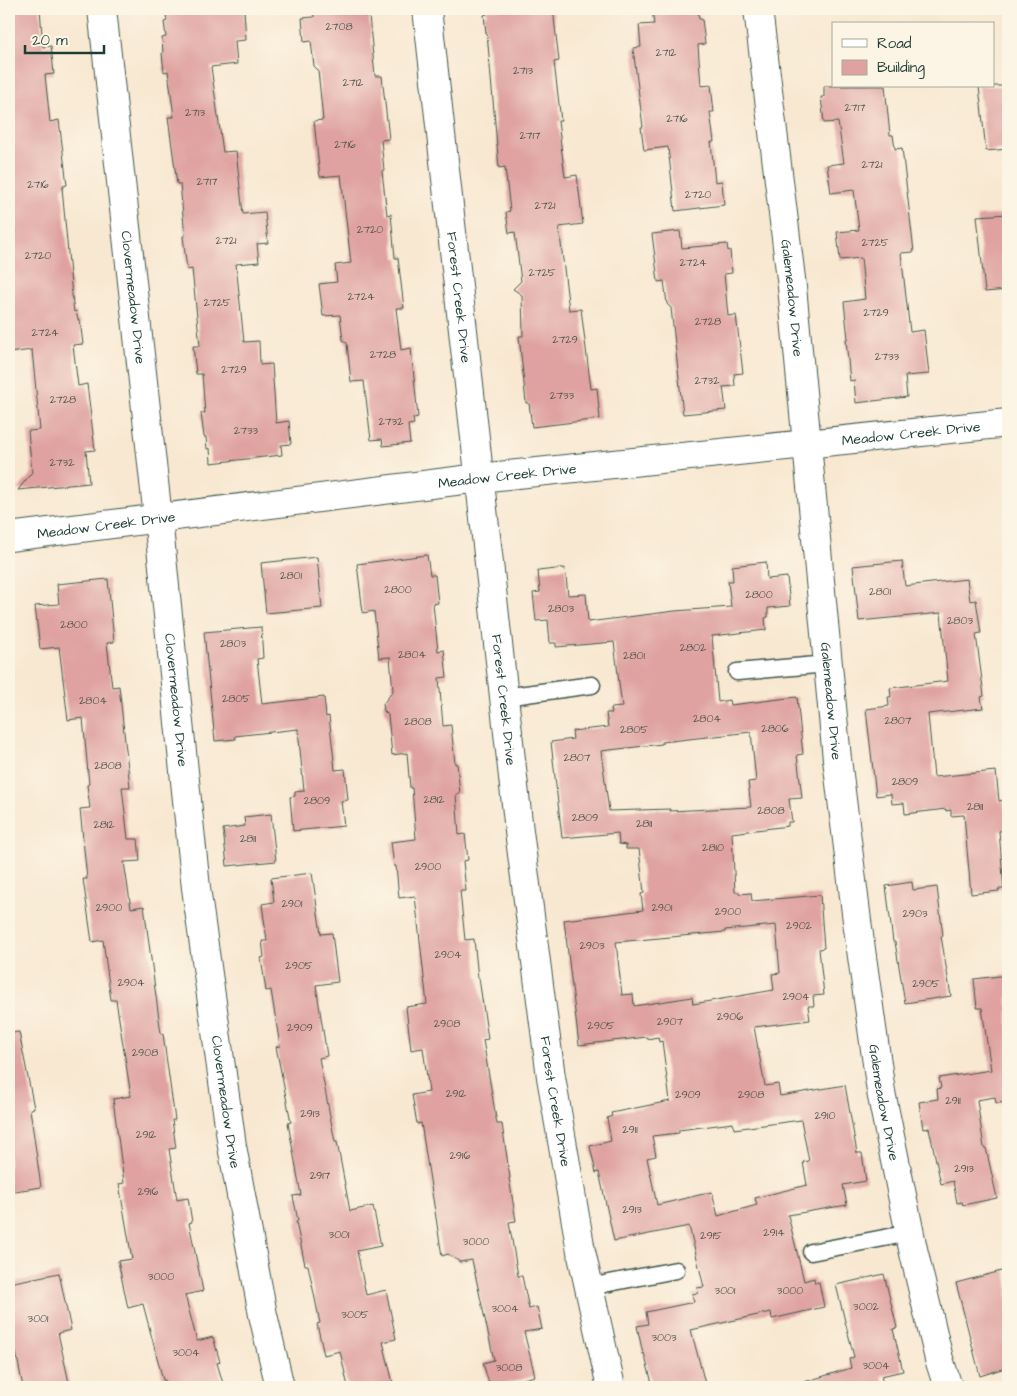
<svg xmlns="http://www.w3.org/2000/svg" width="1017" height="1396" font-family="'Architects Daughter',sans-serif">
<rect width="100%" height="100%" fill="#fcf5e5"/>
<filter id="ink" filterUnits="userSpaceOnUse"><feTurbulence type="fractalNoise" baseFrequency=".02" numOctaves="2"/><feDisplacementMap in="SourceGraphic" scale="10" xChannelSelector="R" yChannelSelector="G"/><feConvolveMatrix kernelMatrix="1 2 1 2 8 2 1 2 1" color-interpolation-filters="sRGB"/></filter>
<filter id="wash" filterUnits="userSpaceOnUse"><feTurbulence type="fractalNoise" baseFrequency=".0096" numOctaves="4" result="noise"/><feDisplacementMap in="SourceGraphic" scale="20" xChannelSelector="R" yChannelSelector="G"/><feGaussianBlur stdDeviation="1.12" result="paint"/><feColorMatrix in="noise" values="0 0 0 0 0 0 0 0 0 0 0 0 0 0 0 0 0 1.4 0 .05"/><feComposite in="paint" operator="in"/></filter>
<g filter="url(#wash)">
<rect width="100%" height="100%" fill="#f8e8d1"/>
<g id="blocks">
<g fill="#dfa2a0" fill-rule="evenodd">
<path d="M9 9H40L43 47 51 46 54 74 45 75 50 122 59 120 67 185 63 186V188H62L72 296 74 312 76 311 78 320H80L83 344 73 345 78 386 87 384 95 450 86 451 89 483 18 490 32 472 28 431 40 430 32 350 9 353V233L15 232 9 183Z"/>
<path d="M165 9H244L246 40 235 41 237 64 211 67 223 152 236 151 243 214 265 212 268 243 257 244 259 262 236 264 244 342 259 341 260 365 272 364 276 423 289 421 291 444 281 445 282 455 211 463 210 448 207 449 206 437H204L201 413H205L202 374H196L193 346H200L192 269 187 270 183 236H185L180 184H177L168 117H174L168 71 164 72 162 53H163L162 38 166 37 164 22 167 21Z"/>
<path d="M313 9H363L364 16H369L375 76H382L389 139 381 140 384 170 382 171 387 215 391 214 395 258H398L404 308H396L401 350 411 348 418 417 413 418 414 424 408 425 410 443 383 446 382 439 371 440 364 381 351 382 347 343 343 340 340 315 323 316 319 284 337 282 335 265 351 263 341 175 320 177 314 121 323 120 318 70 314 66 311 41 304 42 302 18 314 17Z"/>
<path d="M486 9H553L559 61 554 62 561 121H558L565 177 577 175 583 224 559 227 569 310 581 309 591 389 597 388 600 419 532 427 529 403H526L519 336H523L522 295 513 289 521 281 515 232 509 233 506 212 510 211 505 167 499 168 487 33H486L484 15 487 14Z"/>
<path d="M652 9H698L699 19H702L705 44 698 45 701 86 711 85 714 112H710L714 142H711L715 182 722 181 724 205 675 211 668 147 644 150 641 127H643L633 48 641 47 639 25 654 24Z"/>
<path d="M824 86H885L890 135H893L895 149 902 148 914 252 901 253 910 332 924 330 929 374 905 376 907 397 856 403 854 380 850 381 846 339H848L844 302 865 299 861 258 840 260 837 232 859 230 854 190 831 193 827 165 844 163 838 122 824 123 821 97H824Z"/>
<path d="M979 86H1008V149L986 151Z"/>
<path d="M1008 214V290L985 292 977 216Z"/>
<path d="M680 231 682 248 727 244 728 251 730 250 732 273 724 274 728 316 736 315 743 373 734 374 735 386 723 387 726 410 683 414 671 308 667 304 664 281 658 282 652 234Z"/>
<path d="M427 555 430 575H435L438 603 433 604 438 651 444 650 447 677 439 678 443 726 451 725 455 764H457L460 794H456L459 835 465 834 468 860 463 861 466 891H460L465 940 474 939 478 978H479L488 1039 483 1040 497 1124H502L510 1178H509L516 1221 509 1222 518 1276H522L529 1309 537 1307 542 1329 524 1332 535 1376 493 1387H490L483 1363 494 1360 472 1260 460 1262 448 1254 442 1256 421 1123 417 1124 412 1095 429 1092 423 1048 411 1050 406 1007 427 1004 415 896 399 898 396 866H394L391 842 416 839 412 788H410L407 753 392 755 388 715 384 711 383 704 393 691 390 657 379 658 374 611 363 613 357 564Z"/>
<path d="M317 557 322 608 266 613 261 563Z"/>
<path d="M902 561 905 586 967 579 970 601 976 600 981 633 976 634 984 696 981 697 983 708 928 714 934 777 996 771 999 801 1004 800 1007 830 999 831 1004 889H998L999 891 971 894 964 815 951 816V810L946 811V809L905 814 904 803 892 804 891 794 876 796 866 709 889 706 888 697H891L890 688 948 681 941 613 859 621 853 566Z"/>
<path d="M766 562 767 579 787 577 790 606 768 608V617L765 618 766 630 712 636 718 702 729 700 730 705 797 697 803 754 797 755 802 798 789 799 792 822H788V826L732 833 735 892H739V894L751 893 752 901 820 895 824 948 819 949 824 995 813 996 814 1006H808L810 1020 754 1027 765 1086 778 1084 780 1096 845 1085 857 1153H862L866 1181 843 1185 847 1205 788 1215 804 1281 814 1278 815 1283 819 1282 824 1307 772 1319 771 1312 691 1330 706 1387H653L644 1353 643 1354 637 1326 648 1324 646 1312 694 1302 692 1294 698 1293 697 1288 704 1287 689 1226 614 1241 599 1172 596 1173 590 1146 611 1141 607 1118 612 1116 611 1113 670 1101 662 1041 659 1042 658 1037 647 1039V1037L579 1045 564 920 643 910 641 894 644 893 639 849H626V845L619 844 618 833 562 838 551 742 573 739 572 731 608 727 606 713H612L611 708 622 707 614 642 556 647V643H550L548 620 536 621 533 593 540 592 538 571 565 568 568 595 586 594 588 622 675 611 731 607 728 581H733L732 566ZM751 732 756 781 748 782 751 807 670 811V809L609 811 601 751 662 744V742ZM776 925 780 973 772 974 774 990 693 1004 692 997 634 1006 633 994 622 995 616 942 725 932V930ZM801 1120 809 1161 803 1162 807 1185 755 1198 757 1205 718 1216 712 1192 657 1205 647 1158 656 1156 652 1136 679 1133V1130L733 1123 734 1129Z"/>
<path d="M108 579 114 642 107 643 112 687 119 686 130 787H122L128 839H138L140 861 124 862 131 908 144 906 161 1034H163L175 1120H172L176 1148 169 1149 177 1200 188 1198 192 1222 189 1223 203 1291 185 1295 197 1341 213 1337 220 1362 217 1363 224 1387H167L165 1380H163L143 1304 128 1308 118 1261 132 1259 119 1184 124 1183 113 1099 131 1096 116 1000H111L103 940 92 942 83 879H87L80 809 90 808 87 785 89 784 83 718 68 720 59 647 40 649 35 606 59 604 57 584Z"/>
<path d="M261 627 263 658 257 659 262 704 324 697 326 717 329 716 335 770 345 769 348 800 341 801 344 826 293 831 290 797 295 796V792L304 791 298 729 235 736 236 739 215 741 204 632Z"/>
<path d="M271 814 276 861 227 866 223 829 245 826 244 817Z"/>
<path d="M312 873 321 934 332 933 338 982 316 985 327 1056 319 1058 335 1142H337L350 1211 373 1206 381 1246 357 1251 366 1295 386 1290 396 1339 383 1342 394 1387H348L340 1351 324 1355 317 1324 320 1323 308 1265H305L296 1222 298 1221 293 1196 301 1195 288 1123 291 1122 276 1047 280 1046 271 990 266 991 261 958 264 957 262 941H267L262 904 274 902 271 878Z"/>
<path d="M912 882 913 890 937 887 943 936H941L951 996 905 1003 895 942H893L886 886Z"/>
<path d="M1008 975V1102L996 1103 995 1097 977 1100 984 1148H986L997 1198 963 1205 962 1202 957 1203 953 1181 941 1184 929 1128 923 1129 919 1102 938 1099 937 1089 941 1088 939 1078 991 1070 982 1008H977L974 979Z"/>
<path d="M19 1032 34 1108 30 1109 41 1187 9 1192V1033Z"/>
<path d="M1005 1270 1008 1282V1367L980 1376 956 1283Z"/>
<path d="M59 1273 71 1330 58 1333 70 1387H23L14 1342 9 1343V1283Z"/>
<path d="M884 1274 897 1328 893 1329 903 1371 881 1376 884 1387H804V1382L851 1368 849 1359 854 1357 836 1285Z"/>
</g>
</g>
</g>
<g filter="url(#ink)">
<use href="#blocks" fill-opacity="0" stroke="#40574c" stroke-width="1"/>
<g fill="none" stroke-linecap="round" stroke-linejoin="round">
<g stroke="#40574c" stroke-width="19">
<g id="service">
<path d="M737 672 828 664"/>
<path d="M504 697 592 685"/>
<path d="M811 1252 910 1233"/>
<path d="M589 1287 676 1270"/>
</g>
</g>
<g stroke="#40574c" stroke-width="30">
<g id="minor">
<path id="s1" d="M102 9 158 518 196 888 232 1146 263 1315 280 1387"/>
<path id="s2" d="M427 9 519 831 551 1077 581 1251 611 1387"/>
<path id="s3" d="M758 9 792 287 837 759 857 921 881 1092 913 1249 939 1359 948 1387"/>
</g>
</g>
<g stroke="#40574c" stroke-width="30">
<g id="tertiary">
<path id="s4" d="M9 537 479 478 1008 423"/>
</g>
</g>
<use href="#service" stroke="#fff" stroke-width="16"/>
<use href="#minor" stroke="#fff" stroke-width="28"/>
<use href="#tertiary" stroke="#fff" stroke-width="28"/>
</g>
</g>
<g text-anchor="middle" stroke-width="4.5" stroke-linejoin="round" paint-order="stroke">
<g font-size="11" fill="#4f564f">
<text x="339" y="30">2708</text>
<text x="666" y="56">2712</text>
<text x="523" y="74">2713</text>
<text x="353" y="86">2712</text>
<text x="855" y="111">2717</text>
<text x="195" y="116">2713</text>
<text x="677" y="122">2716</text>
<text x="530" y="139">2717</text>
<text x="345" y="148">2716</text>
<text x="872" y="168">2721</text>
<text x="207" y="185">2717</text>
<text x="38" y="188">2716</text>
<text x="698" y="198">2720</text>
<text x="545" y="209">2721</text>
<text x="370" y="233">2720</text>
<text x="226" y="244">2721</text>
<text x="875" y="246">2725</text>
<text x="38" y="259">2720</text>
<text x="693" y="266">2724</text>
<text x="542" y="276">2725</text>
<text x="361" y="300">2724</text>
<text x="217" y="306">2725</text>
<text x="876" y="316">2729</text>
<text x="708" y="325">2728</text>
<text x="45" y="336">2724</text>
<text x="565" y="343">2729</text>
<text x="383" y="358">2728</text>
<text x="887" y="360">2733</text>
<text x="234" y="373">2729</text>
<text x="707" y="384">2732</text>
<text x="562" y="399">2733</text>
<text x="63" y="403">2728</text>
<text x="391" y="425">2732</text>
<text x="246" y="434">2733</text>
<text x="62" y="466">2732</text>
<text x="291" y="579">2801</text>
<text x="398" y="593">2800</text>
<text x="880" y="595">2801</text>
<text x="759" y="598">2800</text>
<text x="561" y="612">2803</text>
<text x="960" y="624">2803</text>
<text x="74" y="628">2800</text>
<text x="233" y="647">2803</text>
<text x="693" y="651">2802</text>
<text x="412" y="658">2804</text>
<text x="634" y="659">2801</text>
<text x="236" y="702">2805</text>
<text x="93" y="704">2804</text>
<text x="707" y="722">2804</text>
<text x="898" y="724">2807</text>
<text x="418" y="725">2808</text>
<text x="775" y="732">2806</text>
<text x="634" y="733">2805</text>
<text x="577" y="761">2807</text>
<text x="108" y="769">2808</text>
<text x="905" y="785">2809</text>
<text x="434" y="803">2812</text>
<text x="317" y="804">2809</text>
<text x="975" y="810">2811</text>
<text x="771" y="814">2808</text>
<text x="585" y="821">2809</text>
<text x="644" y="827">2811</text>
<text x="104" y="828">2812</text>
<text x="248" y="842">2811</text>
<text x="713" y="851">2810</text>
<text x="428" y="870">2900</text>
<text x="292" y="907">2901</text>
<text x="109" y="911">2900</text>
<text x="662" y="911">2901</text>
<text x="728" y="915">2900</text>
<text x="915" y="917">2903</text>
<text x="799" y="929">2902</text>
<text x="592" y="949">2903</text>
<text x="448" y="958">2904</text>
<text x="299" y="969">2905</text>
<text x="131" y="986">2904</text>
<text x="926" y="987">2905</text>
<text x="796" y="1000">2904</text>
<text x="730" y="1020">2906</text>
<text x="670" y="1025">2907</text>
<text x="447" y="1027">2908</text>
<text x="601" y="1029">2905</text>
<text x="300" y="1031">2909</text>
<text x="145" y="1056">2908</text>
<text x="456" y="1097">2912</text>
<text x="688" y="1098">2909</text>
<text x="751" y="1098">2908</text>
<text x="953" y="1104">2911</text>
<text x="310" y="1117">2913</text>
<text x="825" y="1119">2910</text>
<text x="630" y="1133">2911</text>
<text x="146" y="1138">2912</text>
<text x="460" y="1159">2916</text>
<text x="964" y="1172">2913</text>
<text x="320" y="1179">2917</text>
<text x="148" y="1195">2916</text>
<text x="632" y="1213">2913</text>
<text x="774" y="1236">2914</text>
<text x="339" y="1238">3001</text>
<text x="711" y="1239">2915</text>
<text x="476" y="1245">3000</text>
<text x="161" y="1280">3000</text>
<text x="725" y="1294">3001</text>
<text x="790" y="1294">3000</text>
<text x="866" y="1310">3002</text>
<text x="505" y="1312">3004</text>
<text x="355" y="1318">3005</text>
<text x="38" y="1322">3001</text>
<text x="664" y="1341">3003</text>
<text x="186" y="1356">3004</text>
<text x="876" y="1369">3004</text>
<text x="509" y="1371">3008</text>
</g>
<g font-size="14" fill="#1f3d34" stroke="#fcf5e5">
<text dy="5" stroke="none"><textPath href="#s1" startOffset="290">Clovermeadow Drive</textPath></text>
<text dy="5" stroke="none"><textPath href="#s2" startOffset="290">Forest Creek Drive</textPath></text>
<text dy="5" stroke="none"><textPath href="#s3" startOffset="291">Galemeadow Drive</textPath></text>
<text dy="5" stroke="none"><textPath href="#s4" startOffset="908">Meadow Creek Drive</textPath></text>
<text dy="5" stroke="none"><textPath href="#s4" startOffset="502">Meadow Creek Drive</textPath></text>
<text dy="5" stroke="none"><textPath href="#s4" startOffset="98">Meadow Creek Drive</textPath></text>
<text dy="5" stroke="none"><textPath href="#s1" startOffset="695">Clovermeadow Drive</textPath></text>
<text dy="5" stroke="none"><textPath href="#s2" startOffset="695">Forest Creek Drive</textPath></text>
<text dy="5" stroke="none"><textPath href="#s3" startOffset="696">Galemeadow Drive</textPath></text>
<text dy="5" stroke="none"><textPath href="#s1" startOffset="1100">Clovermeadow Drive</textPath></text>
<text dy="5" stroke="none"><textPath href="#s2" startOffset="1100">Forest Creek Drive</textPath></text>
<text dy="5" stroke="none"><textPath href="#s3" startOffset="1101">Galemeadow Drive</textPath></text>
</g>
</g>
<rect width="1017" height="1396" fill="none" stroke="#fcf5e5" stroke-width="30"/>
<rect x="832" y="22" width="162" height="65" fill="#fcf5e5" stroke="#a4ab9e"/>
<rect x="842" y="39" width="25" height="8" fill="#ffffff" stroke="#a4ab9e"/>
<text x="877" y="48" font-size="15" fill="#1f3d34">Road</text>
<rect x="842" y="60" width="25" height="15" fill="#dfa2a0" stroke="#a4ab9e"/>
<text x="877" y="72" font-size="15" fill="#1f3d34">Building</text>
<path d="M25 45v8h79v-8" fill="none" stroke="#1f3d34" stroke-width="2.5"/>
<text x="32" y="45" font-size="15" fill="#1f3d34" stroke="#fcf5e5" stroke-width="4" paint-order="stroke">20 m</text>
</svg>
